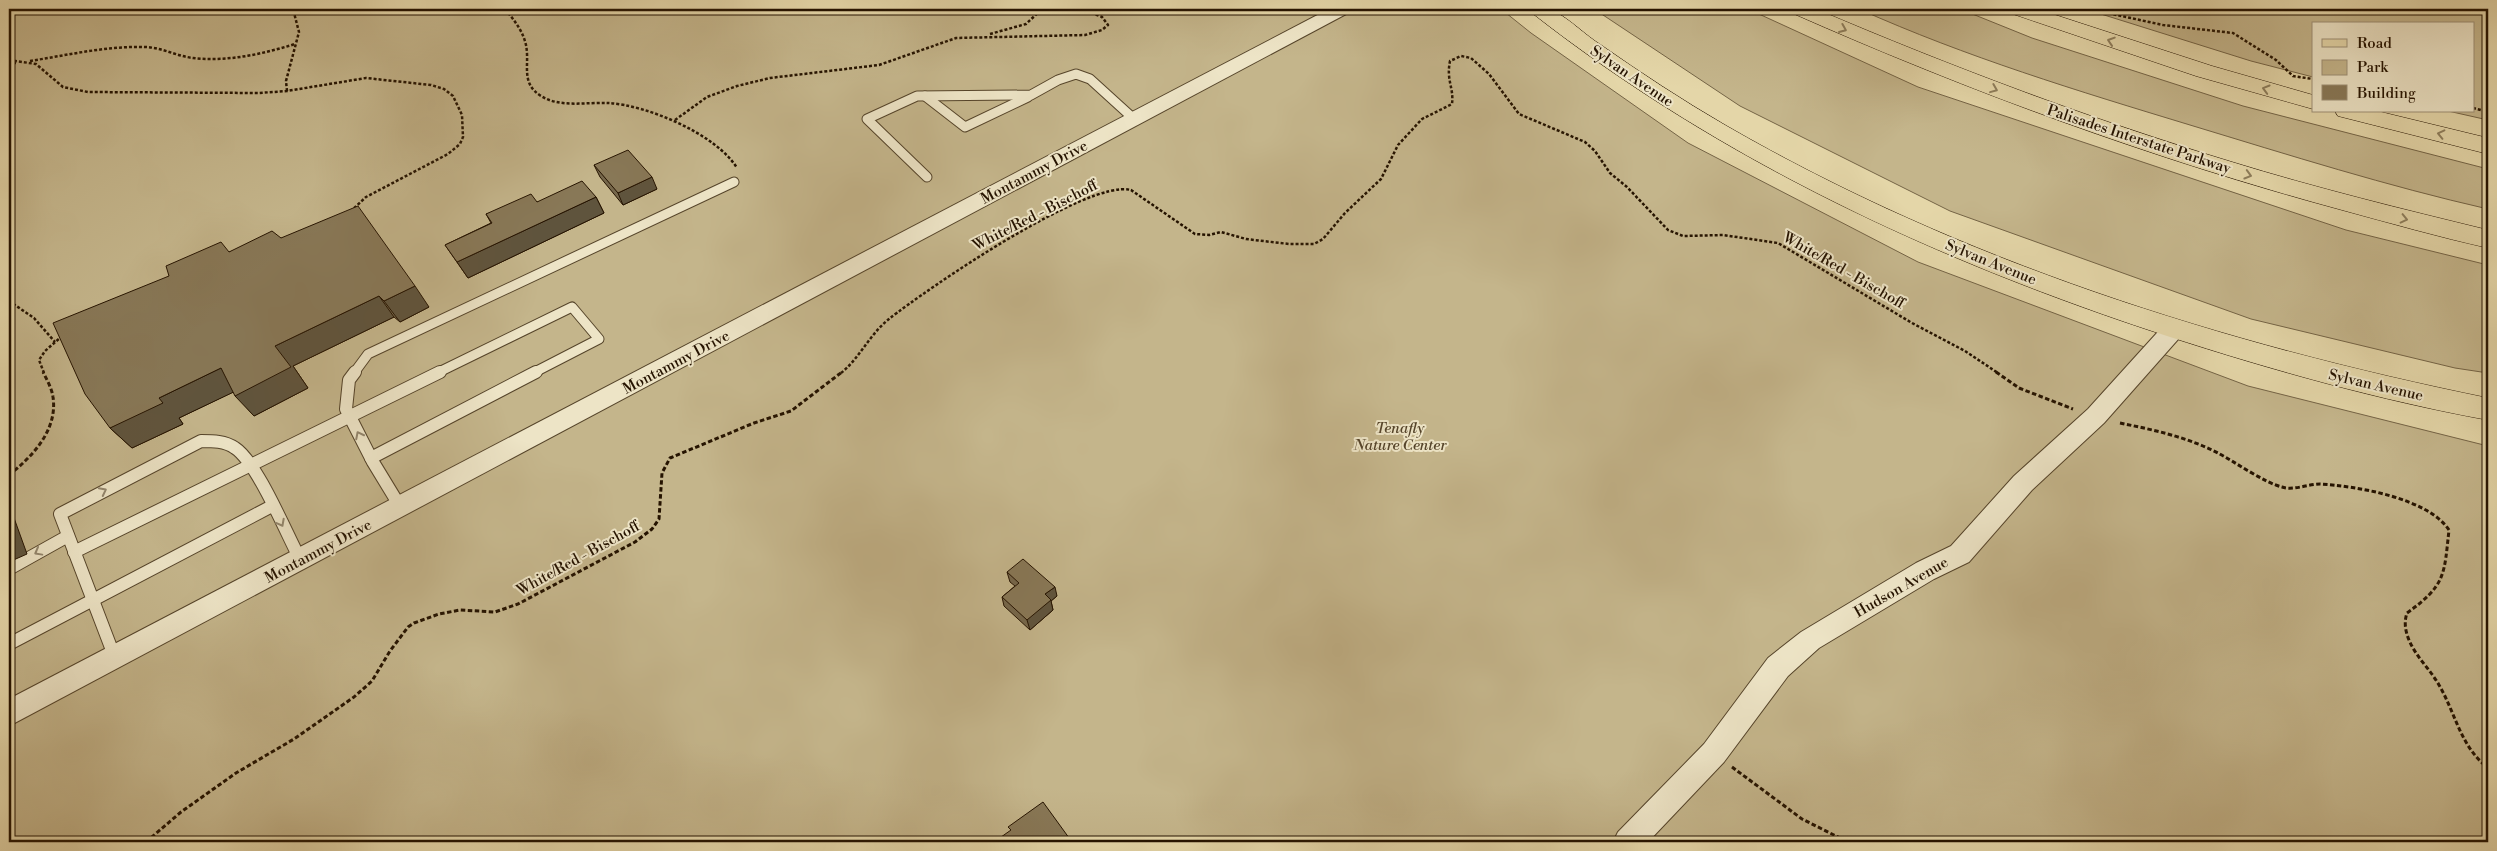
<svg xmlns="http://www.w3.org/2000/svg" width="2497" height="851" font-family="'Libre Bodoni',serif">
<rect width="100%" height="100%" fill="#e4d6a8"/>
<filter id="stains"><feTurbulence type="fractalNoise" baseFrequency=".004" numOctaves="4"/><feColorMatrix values="0 0 0 0 .2 0 0 0 0 .09 0 0 0 0 .02 0 0 0 .5 -.17"/></filter>
<radialGradient id="worn" r=".72"><stop offset=".6" stop-color="#630" stop-opacity="0"/><stop offset="1" stop-color="#630" stop-opacity=".3"/></radialGradient>
<g fill="#c4b58b" stroke="#746446">
<path d="M9 9H1501L1531 33 1688 143 1918 262 2248 386 2488 446V842H9Z"/>
<path d="M1594 9H1748L1918 87 2346 230 2488 265V373L2455 368 2251 319 1950 211 1740 106Z"/>
<path d="M1859 9H1960L2032 38 2243 106 2488 169V209C2387 186 2289 155 2190 125 2078 91 1966 57 1859 9Z"/>
<path d="M2085 9H2488V120L2448 111H2473V24H2313V77L2251 61Z"/>
</g>
<g fill="none" stroke-linecap="round" stroke-linejoin="round">
<g stroke="#55442a" stroke-width="11">
<g id="lane-far1">
<path d="M925 96 965 127 1028 97"/>
<path d="M927 177 867 119 917 96 1031 95 1058 80 1076 74 1090 79 1134 119"/>
<path d="M354 373 368 354 734 182"/>
<path d="M437 373 572 307 599 339 533 373"/>
</g>
</g>
<g stroke="#55442a" stroke-width="14">
<g id="lane">
<path d="M355 372 349 380 346 409 373 462 401 508"/>
<path d="M371 458 536 372"/>
<path d="M74 552 440 372"/>
<path d="M9 569 68 536"/>
<path d="M9 644 272 506"/>
<path d="M115 658 60 514 201 441C213 441 225 441 235 448 257 462 287 535 301 561"/>
</g>
</g>
<g stroke="#55442a" stroke-width="2">
<g id="street">
<path d="M1329 9H1351L1348 13 9 726V699Z"/>
<path d="M2173 322 2181 324 2184 330 2181 336 2104 423 2032 490 1969 562 1934 579 1819 648 1788 676 1724 762 1648 842H1613L1618 832 1704 744 1768 658 1801 632 1916 563 1951 546 2014 476 2088 409 2165 324Z"/>
</g>
</g>
<g stroke="#251300" stroke-width="1">
<path id="primary" d="M1529 9C1537 9 1548 7 1554 11 1571 20 1585 35 1601 45 1641 73 1682 100 1725 125 1960 261 2223 344 2488 398V420C2379 400 2272 370 2167 336 1940 262 1721 161 1532 13Z"/>
</g>
<g stroke="#251300" stroke-width="1">
<g id="highway">
<path d="M1789 9H1816C1952 67 2090 119 2232 162 2316 188 2402 209 2488 230V248C2439 237 2390 223 2342 210 2153 159 1971 92 1792 13Z"/>
<path d="M2007 9H2037L2212 66 2313 95V109L2196 76 2010 13Z"/>
<path d="M2335 111H2377L2488 138V154L2338 116Z"/>
</g>
</g>
<g stroke="#251300" stroke-width="2.5" stroke-dasharray="3 2" stroke-linecap="butt">
<path d="M505 9C514 20 523 31 526 45 530 65 520 83 541 96 560 108 587 102 608 103 647 105 716 134 737 168"/>
<path d="M2089 9 2163 25 2233 33 2276 60 2293 76 2313 79"/>
<path d="M990 34 1026 24 1042 9"/>
<path d="M9 60 36 64 63 87 88 92 259 93 287 91 366 78 431 85 444 89 453 96 462 115 463 137 460 144 448 154 366 197 351 211"/>
<path d="M30 61C68 55 106 46 144 47 161 47 176 56 193 58 227 62 263 54 295 44"/>
<path d="M9 63H16"/>
<path d="M287 91 286 81 299 32 293 9"/>
<path d="M2473 108 2488 112"/>
<path d="M675 120 707 97 737 86 770 78 879 65 956 38 1085 35 1102 30 1108 25 1102 17 1082 9"/>
<path d="M9 301 34 318 55 342"/>
<path d="M44 373 39 360 45 351 61 337"/>
<path d="M841 373C859 359 869 335 889 319 927 289 1087 179 1131 190L1195 234 1209 235 1221 232 1246 239 1289 244H1314L1323 239 1345 213 1381 179 1398 145 1422 119 1452 104C1454 87 1446 81 1450 61L1461 56 1471 58 1489 74 1519 114 1585 142 1595 151 1610 173 1627 187 1668 230 1683 236 1723 235 1778 243 1912 323 1965 351 1998 373"/>
</g>
<g stroke="#251300" stroke-width="3" stroke-dasharray="4.5 2.5" stroke-linecap="butt">
<path d="M1996 372 2019 388 2073 409"/>
<path d="M2120 423C2154 430 2187 437 2218 453 2235 462 2265 483 2282 487 2293 491 2308 484 2320 484 2356 486 2428 498 2449 530 2444 575 2446 585 2407 613 2404 622 2405 630 2409 640 2416 657 2430 669 2439 685 2456 714 2460 746 2488 768"/>
<path d="M9 475C32 457 58 430 53 397 52 389 47 380 43 372"/>
<path d="M1732 767 1802 819 1848 842"/>
<path d="M146 842 181 812 236 773 294 739 354 697 372 681 390 651 408 627 414 623 439 614 460 610 495 612 518 604 635 542 652 529 659 519 662 473 670 458 754 423 791 411 842 372"/>
</g>
<use href="#lane-far1" stroke="#ede4c6" stroke-width="9"/>
<use href="#lane" stroke="#ede4c6" stroke-width="12"/>
<use href="#street" fill="#ede4c6" fill-rule="evenodd"/>
<use href="#primary" fill="#e4d6a8" fill-rule="evenodd"/>
<use href="#highway" fill="#e4d6a8" fill-rule="evenodd"/>
</g>
<g fill="#75674b" stroke="#251300">
<path d="M594 165 657 189 623 205 600 177Z"/>
<path d="M596 197 604 213 468 278 445 245 491 223 486 214 537 202Z"/>
<path d="M281 238 429 307 400 322 394 317 293 366 308 388 254 416 233 392 179 418 183 424 132 448 110 428 229 252Z"/>
<path d="M1007 572 1057 596 1051 601 1053 610 1030 630 1004 606 1002 597 1015 586 1010 582Z"/>
</g>
<g fill="#5f543d" stroke="#251300">
<path d="M652 177 657 189 623 205 618 193Z"/>
<path d="M596 197 604 213 468 278 457 262Z"/>
<path d="M415 286 429 307 400 322 384 301Z"/>
<path d="M379 296 394 317 293 366 308 388 254 416 235 396 275 346Z"/>
<path d="M221 368 240 389 179 418 183 424 132 448 110 428 159 398Z"/>
<path d="M9 504 27 554 9 562Z"/>
<path d="M1055 587 1057 596 1051 601 1053 610 1030 630 1027 620 1045 594Z"/>
</g>
<g fill="#887857" stroke="#251300">
<path d="M628 150 652 177 618 193 594 165Z"/>
<path d="M582 181 596 197 457 262 445 245 492 223 486 214 531 194 537 202Z"/>
<path d="M358 206 415 286 384 301 379 296 275 346 291 367 235 396 221 368 159 398 163 403 110 428 85 394 53 323 169 276 166 266 221 242 229 252 272 231 281 238Z"/>
<path d="M1023 559 1055 587 1045 594 1051 600 1027 620 1002 597 1019 583 1007 572Z"/>
<path d="M1043 802 1072 842H994L1011 830 1008 827Z"/>
</g>
<defs><path id="oneway-chevron" d="M-2-3.5L2.5 0L-2 3.5" fill="none" stroke-width="1.6" stroke-linecap="round" stroke-linejoin="round" transform="scale(1.25)"/></defs>
<g stroke="#8e7e5c">
<use href="#oneway-chevron" transform="translate(1843 29) rotate(23)"/>
<use href="#oneway-chevron" transform="translate(2111 41) rotate(-162)"/>
<use href="#oneway-chevron" transform="translate(1994 89) rotate(22)"/>
<use href="#oneway-chevron" transform="translate(2266 89) rotate(-164)"/>
<use href="#oneway-chevron" transform="translate(2441 134) rotate(-167)"/>
<use href="#oneway-chevron" transform="translate(2248 175) rotate(16)"/>
<use href="#oneway-chevron" transform="translate(2404 219) rotate(13)"/>
</g>
<g stroke="#93866d">
<use href="#oneway-chevron" transform="translate(359 435) rotate(-117)"/>
<use href="#oneway-chevron" transform="translate(103 491) rotate(-27)"/>
<use href="#oneway-chevron" transform="translate(281 523) rotate(62)"/>
<use href="#oneway-chevron" transform="translate(38 552) rotate(151)"/>
</g>
<g text-anchor="middle" stroke-width="4" stroke-linejoin="round" paint-order="stroke">
<g font-size="15" fill="#251300" stroke="#ede4c6">
<text transform="translate(1632 76) rotate(34)" y="5">Sylvan Avenue</text>
<text transform="translate(2139 139) rotate(18)" y="5">Palisades Interstate Parkway</text>
<text transform="translate(1034 172) rotate(-28)" y="5">Montammy Drive</text>
<text transform="translate(1035 215) rotate(-27)" y="5">White/Red - Bischoff</text>
<text transform="translate(1991 262) rotate(22)" y="5">Sylvan Avenue</text>
<text transform="translate(1844 270) rotate(30)" y="5">White/Red - Bischoff</text>
<text transform="translate(676 362) rotate(-28)" y="5">Montammy Drive</text>
<text transform="translate(2376 385) rotate(13)" y="5">Sylvan Avenue</text>
<text transform="translate(318 551) rotate(-28)" y="5">Montammy Drive</text>
<text transform="translate(578 558) rotate(-29)" y="5">White/Red - Bischoff</text>
<text transform="translate(1901 587) rotate(-30)" y="5">Hudson Avenue</text>
</g>
<g font-size="15" font-style="italic" fill="#55442a" stroke="#ede4c6">
<text x="1400" y="433">Tenafly<tspan x="1400" dy="17">Nature Center</tspan></text>
</g>
</g>
<rect width="2497" height="851" fill="none" stroke="#e4d6a8" stroke-width="30"/>
<rect x="10" y="10" width="2477" height="831" fill="none" stroke="#251300" stroke-width="2.5"/>
<rect x="15" y="15" width="2467" height="821" fill="none" stroke="#251300"/>
<rect x="2312" y="22" width="162" height="90" fill="#ede4c6" stroke="#9d9077"/>
<rect x="2322" y="39" width="25" height="8" fill="#e4d6a8" stroke="#9d9077"/>
<text x="2357" y="48" font-size="15" fill="#251300">Road</text>
<rect x="2322" y="60" width="25" height="15" fill="#c4b58b" stroke="#9d9077"/>
<text x="2357" y="72" font-size="15" fill="#251300">Park</text>
<rect x="2322" y="85" width="25" height="15" fill="#887857" stroke="#9d9077"/>
<text x="2357" y="98" font-size="15" fill="#251300">Building</text>
<rect width="100%" height="100%" filter="url(#stains)"/>
<rect width="100%" height="100%" fill="url(#worn)"/>
</svg>
